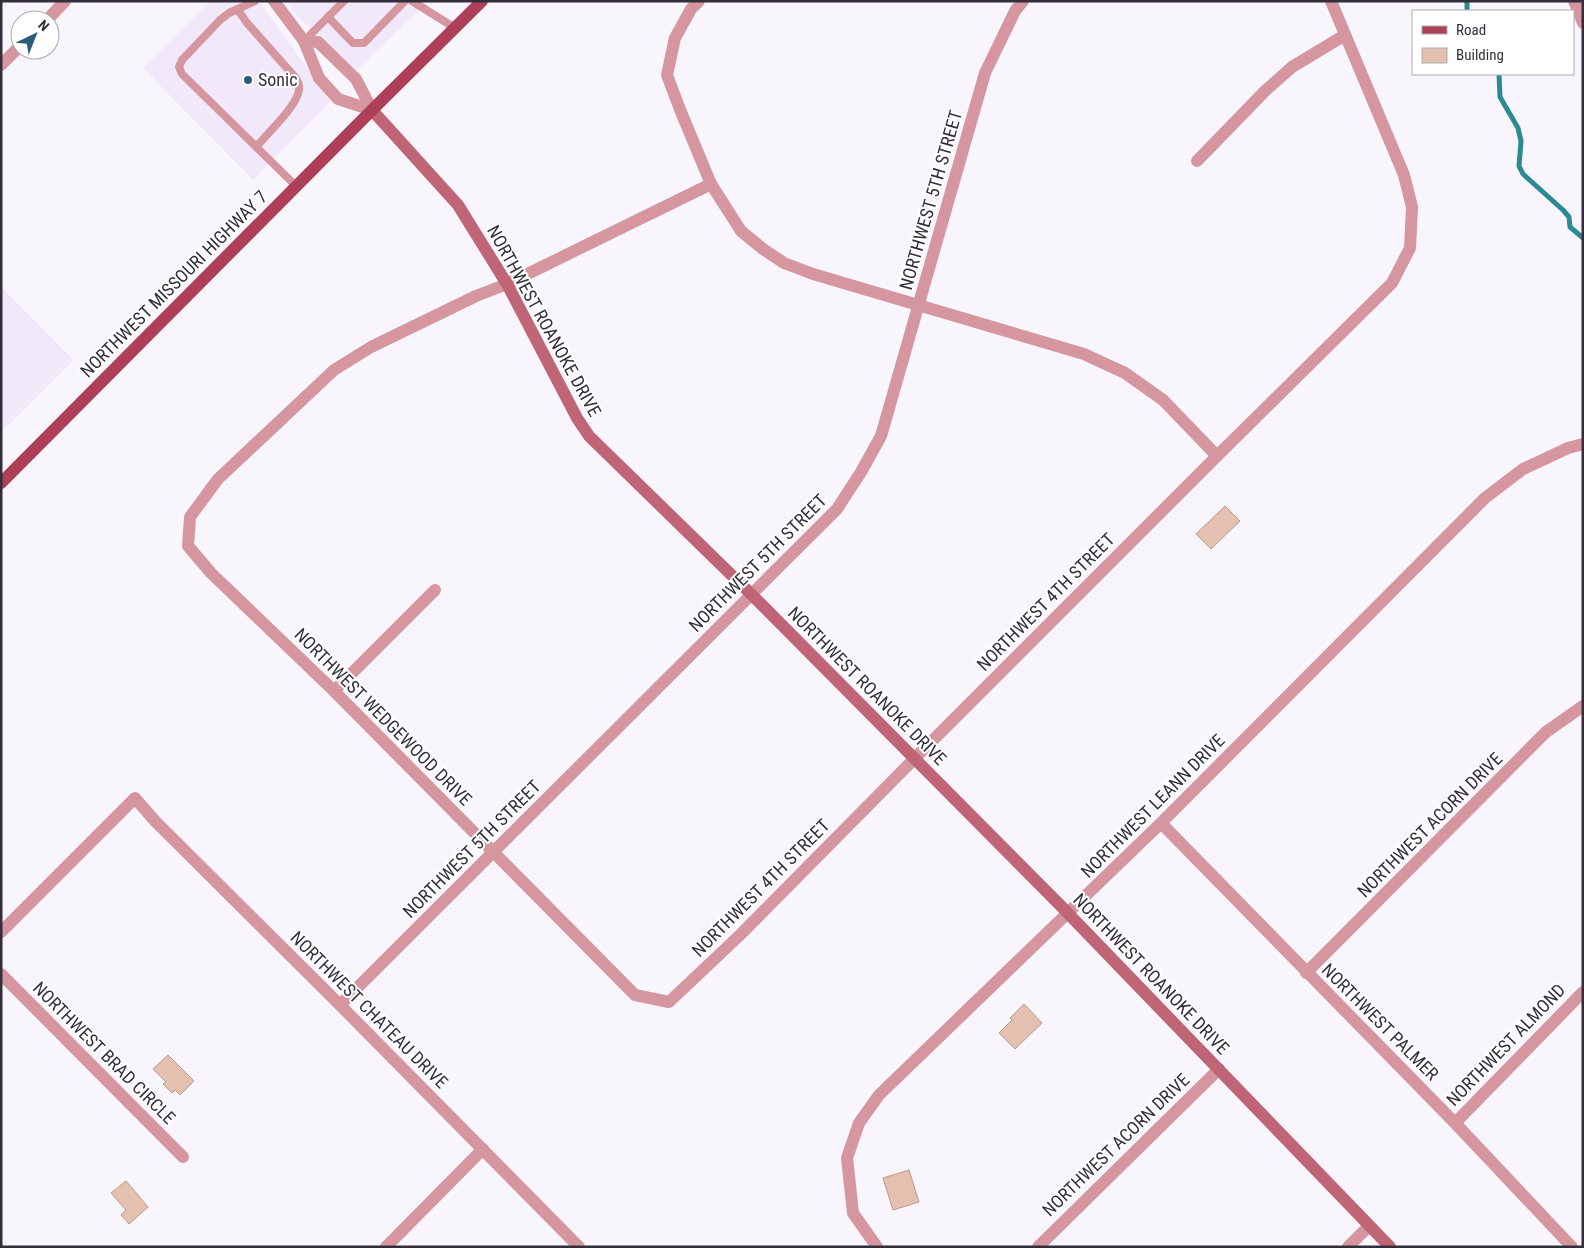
<svg xmlns="http://www.w3.org/2000/svg" width="1584" height="1248" font-family="'Roboto Condensed',sans-serif">
<rect width="100%" height="100%" fill="#f8f5fc"/>
<g fill="#f1e9f9">
<path d="M210 1H259L331 101 253 180 143 68Z"/>
<path d="M285 1H429L357 70 299 18Z"/>
<path d="M1 287 73 360 1 432Z"/>
</g>
<g fill="none" stroke-linecap="round" stroke-linejoin="round">
<g stroke="#2c8a92" stroke-width="5">
<path d="M1467 11V1"/>
<path d="M1499 74 1500 97 1518 128 1521 141 1519 166 1523 174 1563 210 1569 217 1570 227 1583 238"/>
</g>
</g>
<g fill="#e4c0b0" stroke="#bc9a8a">
<path d="M1225 506 1240 521 1211 549 1196 534Z"/>
<path d="M1024 1004 1042 1023 1015 1049 999 1033 1012 1020 1010 1018Z"/>
<path d="M168 1055 194 1081 180 1095 175 1090 172 1093 163 1084 166 1082 153 1069Z"/>
<path d="M909 1170 919 1202 893 1210 883 1178Z"/>
<path d="M126 1181 148 1207 129 1224 121 1215 126 1210 111 1193Z"/>
</g>
<g fill="none" stroke-linecap="round" stroke-linejoin="round">
<g stroke="#d5969f" stroke-width="8">
<path d="M255 1 229 13 220 20 182 60 179 67 182 74 296 186"/>
<path d="M412 1 455 28"/>
<path d="M238 10 247 23 294 76C297 80 300 84 299 90 297 106 267 134 256 147"/>
<path d="M328 17 353 43H364L405 1"/>
<path d="M304 41 344 1"/>
</g>
<g stroke="#d5969f" stroke-width="12">
<path d="M274 1 304 41 319 78 338 99 372 110"/>
<path d="M699 1 691 9 675 38 667 75 681 112 711 184 741 231 763 249 784 263 813 274 1084 354 1125 373 1163 400 1217 456"/>
<path d="M1574 1 1583 23"/>
<path d="M47 20 65 1"/>
<path d="M304 41 318 42 356 79 372 110"/>
<path d="M1 65 20 46"/>
<path d="M1197 161 1265 91 1292 67 1345 35"/>
<path d="M711 184 507 284 476 296 371 347 334 370 218 479 190 517 188 546 211 573 334 691 635 995 669 1002 741 934 924 749 1217 456 1392 283 1410 248 1412 207 1404 175 1331 1"/>
<path d="M334 691 435 590"/>
<path d="M1161 823 1455 1123 1572 1247"/>
<path d="M1 932 135 798 155 821 340 1005 579 1247"/>
<path d="M1306 973 1546 732 1583 706"/>
<path d="M1 974 183 1157"/>
<path d="M340 1005 837 509 861 472 881 436 985 73 1015 11 1023 1"/>
<path d="M1455 1123 1583 992"/>
<path d="M386 1247 483 1149"/>
<path d="M877 1247 853 1213 847 1158 859 1123 879 1095 1161 823 1485 498 1523 469 1568 448 1583 444"/>
<path d="M1038 1247 1219 1069"/>
<path d="M1348 1247 1369 1226"/>
</g>
<path stroke="#bf6575" stroke-width="12" d="M372 110 458 205 507 284 577 418 589 436 752 595 1060 905 1390 1247"/>
<path stroke="#ad3f57" stroke-width="12" d="M1 483 372 110 482 1"/>
</g>
<circle fill="#2a5c79" stroke="#fff" stroke-width="2" cx="248" cy="80" r="5"/>
<g text-anchor="middle" stroke-width="4" stroke-linejoin="round" paint-order="stroke">
<g font-size="18" fill="#342e3b" stroke="#fff" text-anchor="start">
<text x="258" y="86">Sonic</text>
</g>
<g font-size="18" fill="#342e3b" stroke="#fff">
<text transform="translate(931 200) rotate(-74)" y="6">NORTHWEST 5TH STREET</text>
<text transform="translate(174 284) rotate(-45)" y="6">NORTHWEST MISSOURI HIGHWAY 7</text>
<text transform="translate(544 321) rotate(61)" y="6">NORTHWEST ROANOKE DRIVE</text>
<text transform="translate(758 563) rotate(-45)" y="6">NORTHWEST 5TH STREET</text>
<text transform="translate(1046 602) rotate(-45)" y="6">NORTHWEST 4TH STREET</text>
<text transform="translate(867 686) rotate(45)" y="6">NORTHWEST ROANOKE DRIVE</text>
<text transform="translate(383 717) rotate(45)" y="6">NORTHWEST WEDGEWOOD DRIVE</text>
<text transform="translate(1153 806) rotate(-45)" y="6">NORTHWEST LEANN DRIVE</text>
<text transform="translate(1430 825) rotate(-45)" y="6">NORTHWEST ACORN DRIVE</text>
<text transform="translate(472 849) rotate(-45)" y="6">NORTHWEST 5TH STREET</text>
<text transform="translate(761 888) rotate(-45)" y="6">NORTHWEST 4TH STREET</text>
<text transform="translate(1151 974) rotate(46)" y="6">NORTHWEST ROANOKE DRIVE</text>
<text transform="translate(369 1010) rotate(45)" y="6">NORTHWEST CHATEAU DRIVE</text>
<text transform="translate(1380 1022) rotate(45)" y="6">NORTHWEST PALMER</text>
<text transform="translate(1506 1045) rotate(-46)" y="6">NORTHWEST ALMOND</text>
<text transform="translate(104 1053) rotate(45)" y="6">NORTHWEST BRAD CIRCLE</text>
<text transform="translate(1116 1145) rotate(-44)" y="6">NORTHWEST ACORN DRIVE</text>
</g>
</g>
<rect width="1584" height="1248" fill="none" stroke="#342e3b" stroke-width="5"/>
<rect x="1412" y="10" width="162" height="65" fill="#ffffff" stroke="#aeabb1"/>
<rect x="1422" y="26" width="25" height="8" fill="#ad3f57" stroke="#aeabb1"/>
<text x="1456" y="35" font-size="15" fill="#342e3b">Road</text>
<rect x="1422" y="48" width="25" height="15" fill="#e4c0b0" stroke="#aeabb1"/>
<text x="1456" y="60" font-size="15" fill="#342e3b">Building</text>
<g transform="translate(35 35) rotate(43)"><circle r="24" fill="#ffffff" stroke="#aeabb1"/>
<path d="M0-4L9 19L0 12L-9 19Z" fill="#2a5c79"/>
<text y="-8" font-size="14" font-weight="bold" text-anchor="middle" fill="#342e3b">N</text>
</g>
</svg>
